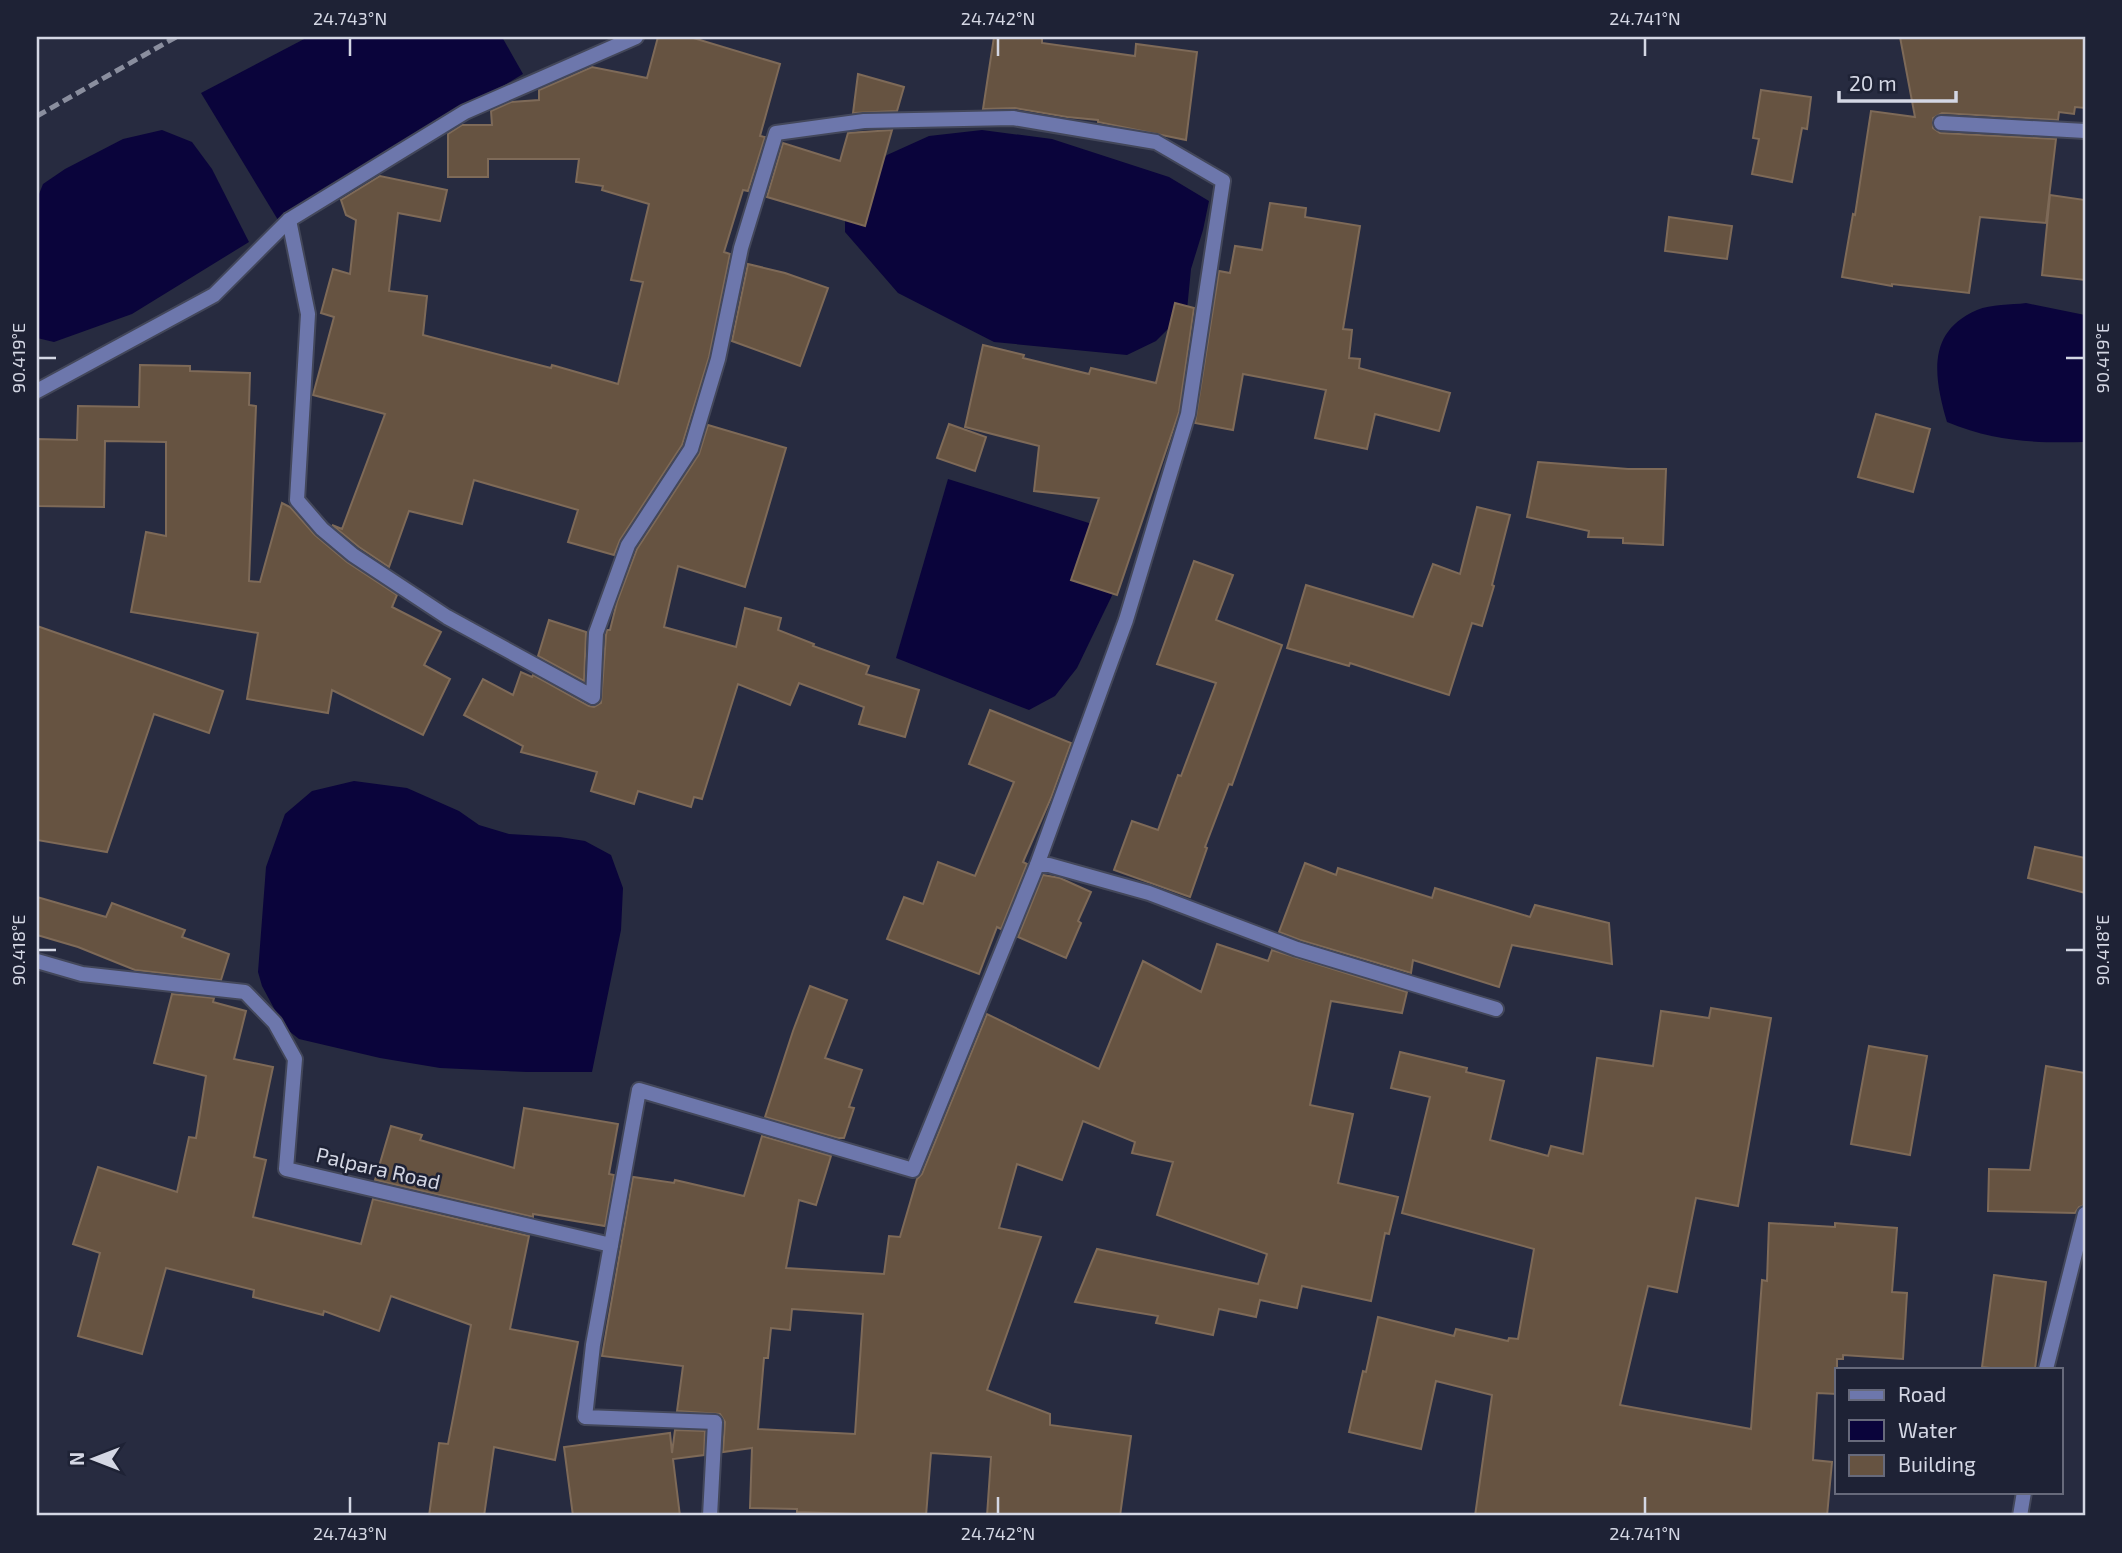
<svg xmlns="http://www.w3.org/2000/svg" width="2122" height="1553" font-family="'Exo 2',sans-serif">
<rect width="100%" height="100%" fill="#272b40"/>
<g fill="#0a043b">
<path d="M308 37H502L523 74 278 220 201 93Z"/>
<path d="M162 130 192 142 212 169 249 242 132 314 54 342 37 338V199L43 184 65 169 123 139Z"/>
<path d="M982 130 1052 139 1169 177 1209 201 1203 230 1191 269 1187 310 1156 341 1127 355 994 342 898 293 845 232V193L887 155 929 136Z"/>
<path d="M2026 303 2085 315V442C2033 443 1996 442 1947 422 1934 377 1926 332 1977 310 1991 304 2011 305 2026 303Z"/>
<path d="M948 479 1121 533 1119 581 1077 668 1055 696 1029 710 896 658Z"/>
<path d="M354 781 407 788 459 811 479 825 509 834 560 837 585 841 611 855 623 888 621 930 592 1072H527L440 1068 380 1058 299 1039 284 1027 262 986 258 972 266 867 285 814 312 791Z"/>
</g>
<g fill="#665341" stroke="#7e6a58" stroke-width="2" fill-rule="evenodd">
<path d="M658 37H690L780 64 760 136 765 137 748 191 743 190 724 252 730 254 709 357 682 445 620 540 614 555 568 542 578 510 474 480 462 524 409 511 389 567 359 547 332 525 342 529 385 414 313 395 334 317 321 313 333 269 350 274 356 220 346 215 341 200 380 176 447 190 440 221 398 213 389 291 427 296 423 335 551 368 552 365 618 384 643 282 631 280 649 204 602 190 603 186 576 182 579 159H488V177H448V134L462 125H492L491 111 511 102 539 100V90L592 67 647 78Z"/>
<path d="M994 37H1042V43L1135 56 1136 44 1197 52 1186 140 1098 122V120L1067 117 1015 108 983 109Z"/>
<path d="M1900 37H2085V108L2075 107 2074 114 2059 112 2058 120 1942 113 1933 118V128L1940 133 2056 139 2046 223 1980 217 1969 293 1892 284V286L1842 277 1853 214 1855 215 1871 111 1915 117Z"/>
<path d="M858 74 904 87 897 111 853 113Z"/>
<path d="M1761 90 1811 97 1807 129 1802 128 1792 182 1752 174 1759 139 1753 138Z"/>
<path d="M892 130 865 226 767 197 783 143 840 161 848 133Z"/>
<path d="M2050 195 2085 200V280L2042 275Z"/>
<path d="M1270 203 1306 208 1305 217 1360 226 1343 329 1352 330 1349 358 1360 359 1359 368 1450 393 1439 431 1375 414 1367 449 1315 438 1326 390 1243 374 1233 430 1195 423 1219 271 1230 273 1235 246 1262 250Z"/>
<path d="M1669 217 1732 226 1727 259 1665 251Z"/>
<path d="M748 264 785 273 828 288 800 366 732 341Z"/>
<path d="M1175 303 1194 308 1179 412 1117 595 1071 580 1099 498 1034 491 1039 446 965 427 983 345 1024 355 1023 358 1089 374 1091 368 1156 383Z"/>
<path d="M140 365 190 366V371L250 373 249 405 256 406 249 581 260 582 282 503 290 507 315 535 347 562 397 595 392 607 441 632 424 665 450 679 423 735 332 690 328 713 247 699 258 633 131 612 146 532 166 536V442L105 441 104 507 37 506V439L77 440 78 406 139 407Z"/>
<path d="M1876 414 1930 429 1913 492 1858 477Z"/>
<path d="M949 424 986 437 975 471 937 458Z"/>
<path d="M708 425 786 448 745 587 678 566 664 627 736 647 745 608 781 618 778 630 814 644 813 646 869 666 866 674 919 690 905 737 859 724 864 707 799 683 790 705 738 684 702 799 694 797 691 807 638 791 634 804 591 791 597 772 521 752 523 746 464 715 483 679 513 695 521 672 532 677 533 675 589 706 594 707 601 703 606 635 607 630H610L617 602 637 549 699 454Z"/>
<path d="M1538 462 1628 469H1666L1663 545 1623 543V538L1588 537 1589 531 1527 517Z"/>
<path d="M1477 507 1510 515 1492 585 1494 586 1482 626 1472 623 1449 695 1350 663 1349 666 1287 648 1306 585 1413 617 1433 564 1460 574Z"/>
<path d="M1194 561 1233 575 1216 620 1282 645 1232 785 1229 784 1205 847 1207 848 1190 897 1114 870 1132 821 1158 830 1178 775 1181 776 1216 683 1157 664Z"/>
<path d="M549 620 586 632 584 681 538 656Z"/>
<path d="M37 626 223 691 209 733 154 714 107 852 37 840Z"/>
<path d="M990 710 1071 743 1051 798 1023 862 1027 864 1001 929 997 927 979 974 887 939 904 897 923 904 938 862 975 876 1014 782 969 764Z"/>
<path d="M2035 847 2085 858V893L2028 878Z"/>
<path d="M1305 863 1336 875 1338 868 1432 898 1435 888 1530 917 1535 905 1609 923 1612 964 1512 945 1499 987 1413 960 1411 973 1300 940 1279 932Z"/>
<path d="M1043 875 1060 878 1091 892 1078 921 1081 923 1066 958 1018 937Z"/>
<path d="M37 897 106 917 112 903 185 930 182 937 229 954 221 980 135 970 78 947 37 935Z"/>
<path d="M1217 944 1268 961 1272 950 1407 992 1402 1013 1331 1001 1310 1105 1353 1114 1338 1183 1398 1197 1389 1234 1385 1233 1371 1301 1302 1286 1297 1308 1260 1300 1256 1317 1219 1309 1213 1335 1156 1323 1158 1316 1075 1302 1097 1249 1258 1284 1267 1254 1157 1215 1173 1162 1132 1153 1135 1142 1083 1121 1062 1180 1017 1164 999 1228 1041 1237 987 1390 1050 1414V1425L1131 1436 1120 1516H987L991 1457 931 1453 926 1516H856V1514L797 1512V1509L750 1508 752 1448 723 1452 725 1422 720 1414 677 1411 683 1366 602 1356 633 1177 674 1183 675 1180 744 1196 762 1136 831 1156 816 1205 799 1200 786 1268 884 1274 889 1236 900 1237 917 1179 922 1174 987 1014 1099 1069 1143 961 1201 992ZM792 1309 863 1314 855 1434 758 1429 764 1358H768L771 1328 790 1330Z"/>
<path d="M810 986 847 1000 825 1058 862 1070 849 1107 854 1108 844 1138H838L765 1117 793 1031Z"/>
<path d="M172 994 214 998 213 1002 246 1011 234 1059 273 1067 254 1157 266 1160 253 1217 361 1244 373 1199 529 1236 510 1329 578 1342 555 1460 494 1447 484 1516H429L439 1443 448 1444 471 1325 391 1296 379 1331 324 1311 323 1315 253 1297 254 1290 166 1268 142 1354 78 1336 100 1253 73 1244 98 1167 177 1192 189 1137 196 1138 206 1076 154 1063Z"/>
<path d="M1711 1008 1771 1018 1738 1206 1696 1198 1677 1292 1648 1286 1620 1405 1751 1429 1762 1280 1767 1281 1769 1223 1835 1227V1223L1897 1228 1892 1292 1907 1293 1903 1359 1843 1355V1359H1837V1394L1817 1393 1813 1460 1832 1462 1827 1516H1475L1492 1395 1436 1381 1421 1449 1349 1432 1363 1371 1366 1372 1378 1317 1454 1336 1456 1329 1508 1341 1509 1338 1518 1339 1534 1249 1402 1213 1430 1097 1391 1088 1400 1052 1467 1068 1466 1072 1504 1081 1490 1140 1548 1156 1551 1146 1583 1154 1597 1058 1653 1066 1661 1011 1709 1018Z"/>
<path d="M1869 1046 1927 1056 1910 1155 1851 1144Z"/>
<path d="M2046 1066 2085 1073V1205L2079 1207 2075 1213 1988 1211 1989 1169 2030 1170Z"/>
<path d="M524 1108 618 1124 609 1174 614 1175 605 1226 533 1214V1217L375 1180 391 1126 422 1135 420 1140 514 1168Z"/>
<path d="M1994 1275 2046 1282 2035 1369H1999L1982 1367Z"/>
<path d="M675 1430 705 1431 704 1455 673 1459 680 1516H573L564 1447 670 1433 672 1453Z"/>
</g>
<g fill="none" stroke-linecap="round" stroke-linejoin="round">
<g stroke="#43475a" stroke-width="18">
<g id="street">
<path d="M1941 123 2085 131"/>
<path d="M289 220 308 314 297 500 322 529 353 555 447 617 593 697 596 633 628 545 691 449 718 359 741 248 776 133 864 121 1013 118 1156 142 1223 181 1188 414 1126 620 1037 865 913 1170 639 1090 593 1345 585 1417 715 1422 710 1516"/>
<path d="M37 391 214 295 289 220 465 112 636 37"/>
<path d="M1037 865H1049L1149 893 1297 949 1496 1009"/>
<path d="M37 961 82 974 245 992 275 1023 295 1059 286 1169 611 1245"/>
<path d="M2046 1369 2085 1214"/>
<path d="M2020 1516 2024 1492"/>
</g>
</g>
<use href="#street" stroke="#6d77ac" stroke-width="14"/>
<path stroke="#8a8e9e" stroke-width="5" stroke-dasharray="10 5" stroke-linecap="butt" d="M37 116 176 37"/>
</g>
<path fill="none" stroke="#d4d7e4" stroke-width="2.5" d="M350 38V56M998 38V56M1645 38V56M38 358H56M2066 358H2084M38 950H56M2066 950H2084M350 1497V1514M998 1497V1514M1645 1497V1514"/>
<g text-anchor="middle" stroke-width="5" stroke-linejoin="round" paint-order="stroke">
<g font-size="21" fill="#d4d7e4" stroke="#1e2235">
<text transform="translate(378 1169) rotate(13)" y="7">Palpara Road</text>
</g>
</g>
<rect width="2122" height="1553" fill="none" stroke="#1e2235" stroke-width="77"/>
<rect x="1835" y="1368" width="228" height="126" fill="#1e2235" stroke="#676a7b" stroke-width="2"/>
<rect x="1849" y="1390" width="35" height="10" fill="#6d77ac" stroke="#676a7b" stroke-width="2"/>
<text x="1898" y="1402" font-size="21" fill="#d4d7e4">Road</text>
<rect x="1849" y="1420" width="35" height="21" fill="#0a043b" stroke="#676a7b" stroke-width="2"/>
<text x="1898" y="1438" font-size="21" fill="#d4d7e4">Water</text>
<rect x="1849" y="1455" width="35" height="21" fill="#665341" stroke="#676a7b" stroke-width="2"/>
<text x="1898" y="1472" font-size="21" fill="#d4d7e4">Building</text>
<g transform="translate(94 1459) rotate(270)" stroke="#1e2235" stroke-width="5" paint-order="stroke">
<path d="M0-5L12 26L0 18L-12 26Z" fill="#d4d7e4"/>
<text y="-10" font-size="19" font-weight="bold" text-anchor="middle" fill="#d4d7e4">N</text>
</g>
<path d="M1839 91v10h117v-10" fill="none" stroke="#d4d7e4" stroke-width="3.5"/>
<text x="1849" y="91" font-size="21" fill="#d4d7e4" stroke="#1e2235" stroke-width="5" paint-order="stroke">20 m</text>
<rect x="38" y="38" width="2046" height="1476" fill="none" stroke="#d4d7e4" stroke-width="2.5"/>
<g font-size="18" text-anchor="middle" fill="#d4d7e4">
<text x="350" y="25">24.743°N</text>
<text x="998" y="25">24.742°N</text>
<text x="1645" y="25">24.741°N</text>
<text transform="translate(2103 358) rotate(-90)" y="6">90.419°E</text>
<text transform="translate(19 358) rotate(-90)" y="6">90.419°E</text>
<text transform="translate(2103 950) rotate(-90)" y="6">90.418°E</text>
<text transform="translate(19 950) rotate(-90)" y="6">90.418°E</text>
<text x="350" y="1540">24.743°N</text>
<text x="998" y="1540">24.742°N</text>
<text x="1645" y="1540">24.741°N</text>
</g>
</svg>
